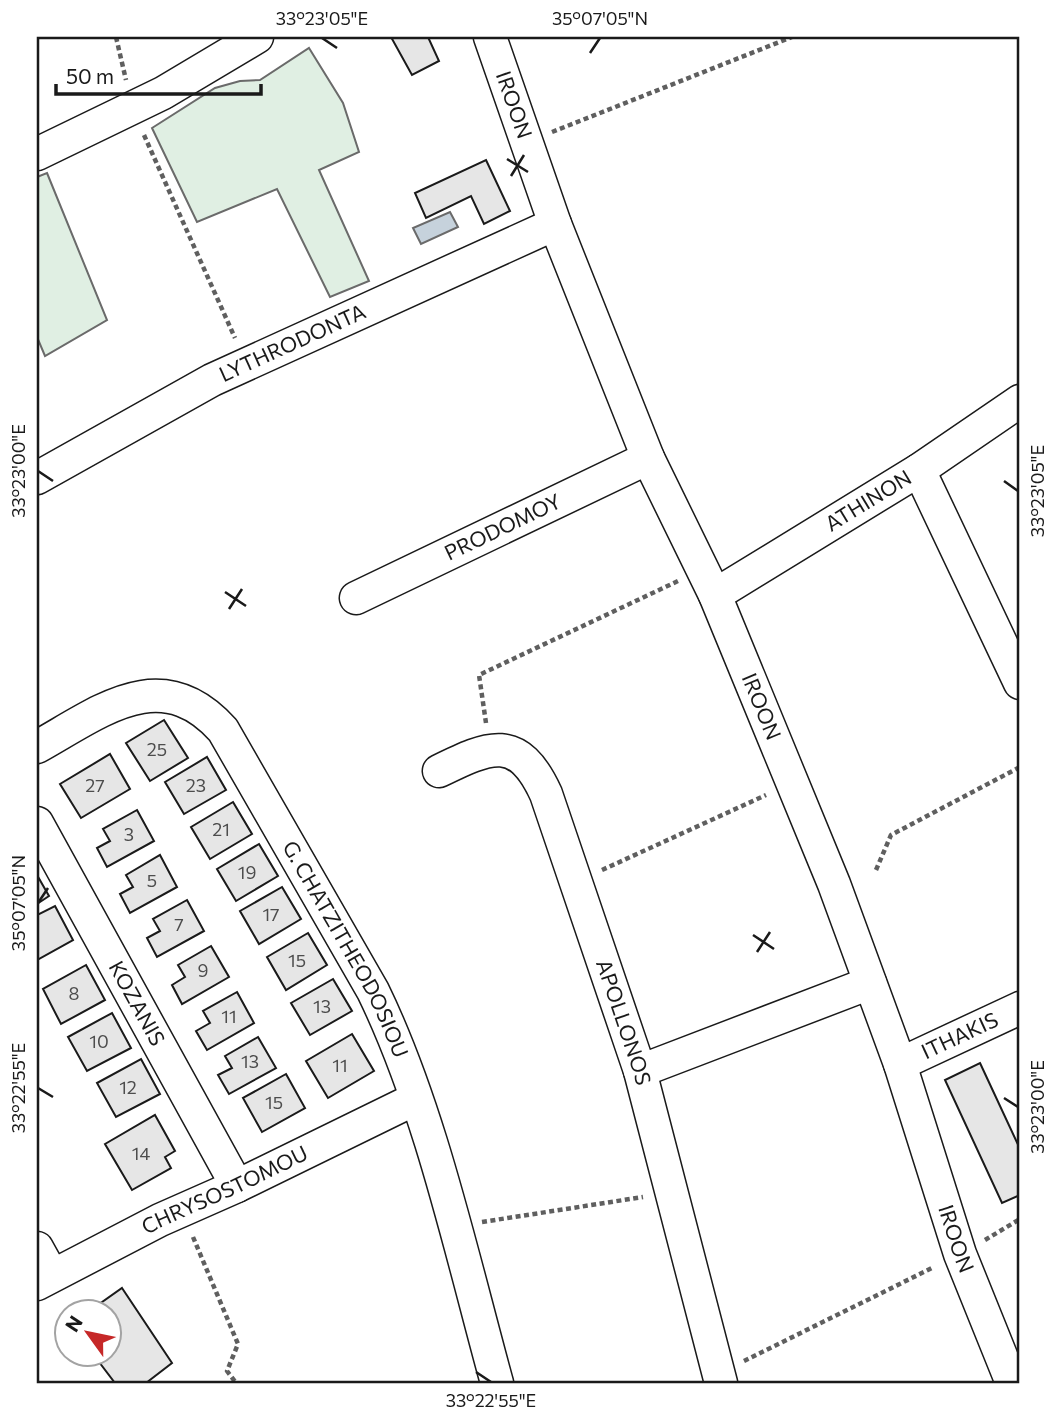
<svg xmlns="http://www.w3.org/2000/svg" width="1057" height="1420" font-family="Commissioner,sans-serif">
<rect width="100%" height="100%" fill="#fff"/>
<g fill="#e0efe3" stroke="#6a6a6a" stroke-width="2">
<path d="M309 48 343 103 359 152 319 170 369 281 330 297 277 189 197 222 152 128 215 88 240 81 260 80Z"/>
<path d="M47 173 107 320 45 356 37 337V177Z"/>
</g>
<path fill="#c6d2dc" stroke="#6a6a6a" stroke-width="2" d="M450 212 458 227 421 244 413 228Z"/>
<g fill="#e6e6e6" stroke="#1a1a1a" stroke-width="2">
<path d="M391 37H428L439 61 412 75Z"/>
<path d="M486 160 510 211 484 224 471 196 426 218 415 193Z"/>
<path d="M164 720 188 758 150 781 126 743Z"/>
<path d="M110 754 130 789 81 818 60 784Z"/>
<path d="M207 757 226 790 184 814 165 782Z"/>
<path d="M233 802 252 834 210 859 191 827Z"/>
<path d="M137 810 154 841 107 867 97 848 110 841 103 829Z"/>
<path d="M259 844 278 876 236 901 217 869Z"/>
<path d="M160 855 177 887 130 913 120 894 133 887 126 875Z"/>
<path d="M37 875 49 896 37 904Z"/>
<path d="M282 887 301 919 259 944 240 911Z"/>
<path d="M187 900 204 931 157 957 147 938 160 931 153 919Z"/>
<path d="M55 906 73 940 37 960V915Z"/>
<path d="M308 933 327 965 286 990 267 957Z"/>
<path d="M211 946 229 977 182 1004 172 985 185 977 178 965Z"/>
<path d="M86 965 105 1000 61 1024 43 989Z"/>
<path d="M333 979 352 1011 310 1035 291 1003Z"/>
<path d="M237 992 254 1023 207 1050 196 1031 210 1023 203 1011Z"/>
<path d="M112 1013 131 1048 87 1071 68 1037Z"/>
<path d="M352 1034 374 1071 328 1098 306 1061Z"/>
<path d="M258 1037 276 1068 229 1094 218 1075 232 1068 225 1056Z"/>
<path d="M141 1059 160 1094 116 1117 97 1083Z"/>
<path d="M980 1063 1020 1149V1195L1002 1203 945 1080Z"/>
<path d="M286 1074 305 1108 262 1132 243 1098Z"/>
<path d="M155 1115 175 1151 165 1157 171 1168 132 1190 105 1144Z"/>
<path d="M122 1288 172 1363 146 1383H115L93 1354H108V1312H88Z"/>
</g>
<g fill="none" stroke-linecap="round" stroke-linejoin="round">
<g stroke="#1a1a1a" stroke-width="35">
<g id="minor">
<path id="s1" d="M490 37 555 224 648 458 715 595 834 884 900 1064 960 1254 1012 1383"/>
<path d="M37 154 163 93 257 37"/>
<path d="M919 470 1020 683"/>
<path id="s2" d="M37 478 212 380 555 224"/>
<path id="s3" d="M715 595 919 470 1020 401"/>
<path id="s4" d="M356 598 648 458"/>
<path id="s5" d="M37 747C100 712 161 661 223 730L373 991C430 1108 462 1256 497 1383"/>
<path id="s6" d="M439 771C490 746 518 733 546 794L640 1071 721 1383"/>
<path id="s7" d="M37 823 237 1186"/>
<path id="s8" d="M900 1064 1020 1008"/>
<path d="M640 1071 870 983"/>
<path d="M37 1248 52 1275"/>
<path id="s9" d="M37 1284 160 1220 237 1186 415 1099"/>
</g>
</g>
<g stroke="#5f5f5f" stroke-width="4.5" stroke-dasharray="5 3.5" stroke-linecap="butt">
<path d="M116 37 126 80"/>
<path d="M552 132 792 37"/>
<path d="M144 135 235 338"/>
<path d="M486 723 479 675 678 581"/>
<path d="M602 870 766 795"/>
<path d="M876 870 891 835 1020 767"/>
<path d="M482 1222 643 1197"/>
<path d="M193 1237 238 1344 227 1371 236 1383"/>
<path d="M985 1240 1020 1219"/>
<path d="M744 1361 934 1267"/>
</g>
<use href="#minor" stroke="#fff" stroke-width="32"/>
</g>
<path fill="none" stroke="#1a1a1a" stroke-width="2.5" d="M322 38 337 48M590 53 600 38M507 159 528 172M511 176 524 155M38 471 53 481M1004 481 1018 491M225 592 246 606M229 609 242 589M38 903 48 888M753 935 774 949M757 952 770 932M38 1088 53 1097M1004 1098 1018 1107M476 1372 491 1382"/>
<g text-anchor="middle" stroke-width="5" stroke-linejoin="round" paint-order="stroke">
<g font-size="18" fill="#4d4d4d">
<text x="157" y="756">25</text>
<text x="95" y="792">27</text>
<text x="196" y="792">23</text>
<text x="221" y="836">21</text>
<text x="129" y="841">3</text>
<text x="247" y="879">19</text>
<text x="152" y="887">5</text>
<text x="271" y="921">17</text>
<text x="179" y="931">7</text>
<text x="297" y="967">15</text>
<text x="203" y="977">9</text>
<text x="74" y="1000">8</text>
<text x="322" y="1013">13</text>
<text x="229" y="1023">11</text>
<text x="99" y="1048">10</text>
<text x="250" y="1068">13</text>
<text x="340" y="1072">11</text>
<text x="128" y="1094">12</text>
<text x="274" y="1109">15</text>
<text x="141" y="1160">14</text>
</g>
<g font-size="21" fill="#1a1a1a" stroke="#fff">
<text dy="7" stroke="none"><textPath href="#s1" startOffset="72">IROON</textPath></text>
<text dy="7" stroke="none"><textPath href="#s2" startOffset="289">LYTHRODONTA</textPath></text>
<text dy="7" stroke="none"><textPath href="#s3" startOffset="180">ATHINON</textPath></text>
<text dy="7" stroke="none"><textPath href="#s4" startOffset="163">PRODOMOY</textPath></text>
<text dy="7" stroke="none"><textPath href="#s1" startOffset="723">IROON</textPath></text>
<text dy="7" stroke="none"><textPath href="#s5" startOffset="460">G. CHATZITHEODOSIOU</textPath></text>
<text dy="7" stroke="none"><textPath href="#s7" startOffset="206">KOZANIS</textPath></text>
<text dy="7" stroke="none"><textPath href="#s6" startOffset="373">APOLLONOS</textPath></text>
<text dy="7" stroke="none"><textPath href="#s8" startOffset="66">ITHAKIS</textPath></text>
<text dy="7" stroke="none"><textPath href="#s9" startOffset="210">CHRYSOSTOMOU</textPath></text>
<text dy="7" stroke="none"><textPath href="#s1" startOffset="1290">IROON</textPath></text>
</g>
</g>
<rect width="1057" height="1420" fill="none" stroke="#ffffff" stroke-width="77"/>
<g transform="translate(88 1333) rotate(303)"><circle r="33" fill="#ffffff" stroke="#a3a3a3" stroke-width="2"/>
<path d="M0-5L12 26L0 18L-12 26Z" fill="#c62828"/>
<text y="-10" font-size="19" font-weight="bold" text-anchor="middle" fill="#1a1a1a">N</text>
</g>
<path d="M56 84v10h205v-10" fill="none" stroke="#1a1a1a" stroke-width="3.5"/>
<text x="66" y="84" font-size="21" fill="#1a1a1a" stroke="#ffffff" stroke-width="5" paint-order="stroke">50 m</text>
<rect x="38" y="38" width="980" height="1344" fill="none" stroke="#1a1a1a" stroke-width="2.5"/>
<g font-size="18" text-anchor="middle" fill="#1a1a1a">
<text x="322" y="25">33°23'05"E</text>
<text x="600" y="25">35°07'05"N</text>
<text transform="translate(19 471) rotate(-90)" y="6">33°23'00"E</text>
<text transform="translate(1038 491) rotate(-90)" y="6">33°23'05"E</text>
<text transform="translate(19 903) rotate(-90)" y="6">35°07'05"N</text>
<text transform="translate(19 1088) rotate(-90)" y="6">33°22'55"E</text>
<text transform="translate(1038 1107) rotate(-90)" y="6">33°23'00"E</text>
<text x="491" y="1407">33°22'55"E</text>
</g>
</svg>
